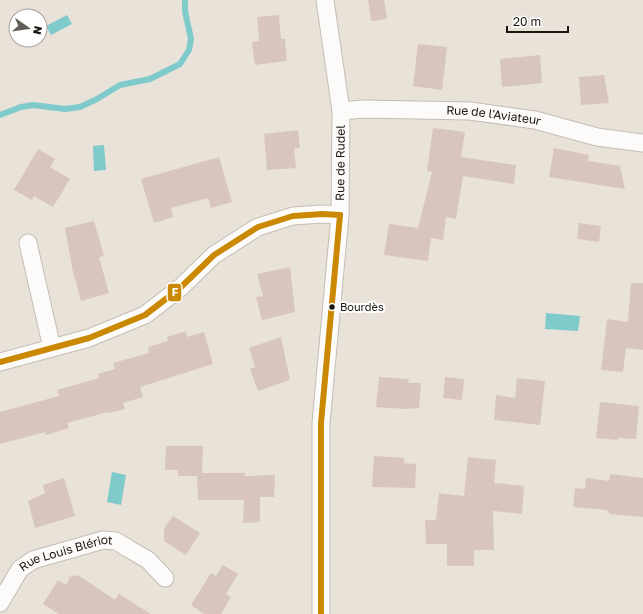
<svg xmlns="http://www.w3.org/2000/svg" width="643" height="614" font-family="'Golos Text',sans-serif">
<rect width="100%" height="100%" fill="#e9e2d8"/>
<g fill="#7fcacb">
<path d="M67 15 72 24 51 35 46 26Z"/>
<path d="M104 145 106 170 94 171 93 146Z"/>
<path d="M546 313 580 316 578 331 545 329Z"/>
<path d="M112 472 126 475 121 505 107 502Z"/>
</g>
<g fill="none" stroke-linecap="round" stroke-linejoin="round">
<path stroke="#7fcacb" stroke-width="6" d="M0 115 21 107 33 105 65 109 80 107 97 99 120 85 150 79 180 64 189 50 191 39 185 11V0"/>
</g>
<g fill="#d8c6bc">
<path d="M368 0H384L387 19 371 21Z"/>
<path d="M279 15 281 39H285L287 61 255 65 252 42 259 41 257 17Z"/>
<path d="M418 44 447 47 442 90 413 86Z"/>
<path d="M540 55 542 83 502 87 500 59Z"/>
<path d="M604 75 609 103 581 105 579 77Z"/>
<path d="M433 128 465 132 461 157 516 165 514 184 463 176 456 219 446 217 443 240 431 238 428 261 384 255 389 224 418 228 432 172 427 171Z"/>
<path d="M298 130 300 148 294 149 296 168 267 170 264 134Z"/>
<path d="M554 148 589 155 588 161 620 166 625 189 549 177Z"/>
<path d="M38 149 55 159 50 167 70 179 53 207 34 196 32 200 14 190Z"/>
<path d="M219 157 232 202 211 208 208 198 171 208 173 217 154 223 141 179Z"/>
<path d="M94 221 104 256 99 257 109 293 81 301 75 278H74L65 228Z"/>
<path d="M579 223 601 226 599 242 577 239Z"/>
<path d="M290 267 295 312 262 320 256 297 263 296 257 274Z"/>
<path d="M631 283H643V350L626 348 623 372 601 370 607 319 628 322Z"/>
<path d="M186 331 187 337 204 332 213 364 140 387 143 397 123 403 125 409 109 413 108 412 67 423 69 428 46 435 45 432 0 444V412L59 396 57 390 99 378 98 374 115 369 113 363 149 353 148 347 168 341 167 337Z"/>
<path d="M281 337 290 380 258 391 250 369 255 367 249 348Z"/>
<path d="M379 377 409 379 408 383H421L419 408 406 409 376 407Z"/>
<path d="M445 377 464 379 462 400 443 398Z"/>
<path d="M517 378 545 381 540 425 494 420 496 395 515 398Z"/>
<path d="M600 402 639 406 636 439 618 438 617 440 596 438Z"/>
<path d="M166 446H203L202 473H245V476L275 475 274 497H260V522L243 523 244 500H198L197 476H178V470H165Z"/>
<path d="M374 456 404 458V463L416 464 415 488 372 487Z"/>
<path d="M468 457 496 460 494 483 524 486 522 514 493 511 494 550H474V566H447V544H426L425 520H436L439 493 464 496Z"/>
<path d="M610 474 643 478V517L610 514 607 510 573 507 575 488 585 489 586 478 609 481Z"/>
<path d="M64 478 75 516 35 528 28 501 45 493 43 485Z"/>
<path d="M173 516 200 533 186 555 164 541V528Z"/>
<path d="M223 565 238 574 226 594 231 597 221 614H204L191 605 211 573 216 576Z"/>
<path d="M78 575 115 600 119 594 151 614H59L43 604 58 580 66 585 70 577Z"/>
</g>
<g fill="none" stroke-linecap="round" stroke-linejoin="round">
<g stroke="#c3bdb5" stroke-width="19">
<g id="street">
<path id="s1" d="M341 111 363 109 470 111 535 120 597 137 643 143"/>
<path d="M28 243 52 348"/>
<path d="M0 362 89 338 145 315 180 288 214 255 258 227 293 216 322 214 340 215"/>
<path id="s2" d="M0 603 20 569 33 560 103 540 116 541 129 549 148 560 165 578"/>
<path id="s3" d="M321 614V423L340 215 341 111 325 0"/>
</g>
</g>
<use href="#street" stroke="#fcfbf9" stroke-width="17"/>
<g stroke="#fff" stroke-width="9">
<g id="bus-1">
<path d="M0 362 89 338 145 315 180 288 214 255 258 227 293 216 322 214 340 215"/>
<path d="M321 614V423L340 215"/>
</g>
</g>
<use href="#bus-1" stroke="#cb8903" stroke-width="6"/>
</g>
<circle fill="#1a150e" stroke="#fff" stroke-width="1.5" cx="332" cy="307" r="3.5"/>
<g text-anchor="middle" stroke-width="4" stroke-linejoin="round" paint-order="stroke">
<g font-size="11" fill="#1a150e" stroke="#fff" text-anchor="start">
<text x="340" y="311">Bourdès</text>
</g>
<g font-size="12" fill="#1a150e" stroke="#fff">
<text dy="4" stroke="none"><textPath href="#s1" startOffset="153">Rue de l'Aviateur</textPath></text>
<text dy="4" stroke="none"><textPath href="#s3" startOffset="452">Rue de Rudel</textPath></text>
<text dy="4" stroke="none"><textPath href="#s2" startOffset="89">Rue Louis Blériot</textPath></text>
</g>
</g>
<rect stroke="#fff" stroke-width="1.5" x="167" y="283" width="15" height="19" rx="4" fill="#cb8903"/>
<g font-size="11" text-anchor="middle" font-weight="bold" fill="#fff">
<text x="175" y="296">F</text>
</g>
<g transform="translate(28 28) rotate(103)"><circle r="19" fill="#ffffff" stroke="#a3a19f"/>
<path d="M0-3L7 15L0 10L-7 15Z" fill="#625d55"/>
<text y="-6" font-size="11" font-weight="bold" text-anchor="middle" fill="#1a150e">N</text>
</g>
<path d="M507 26v6h61v-6" fill="none" stroke="#1a150e" stroke-width="2"/>
<text x="513" y="26" font-size="12" fill="#1a150e" stroke="#ffffff" stroke-width="3" paint-order="stroke">20 m</text>
</svg>
